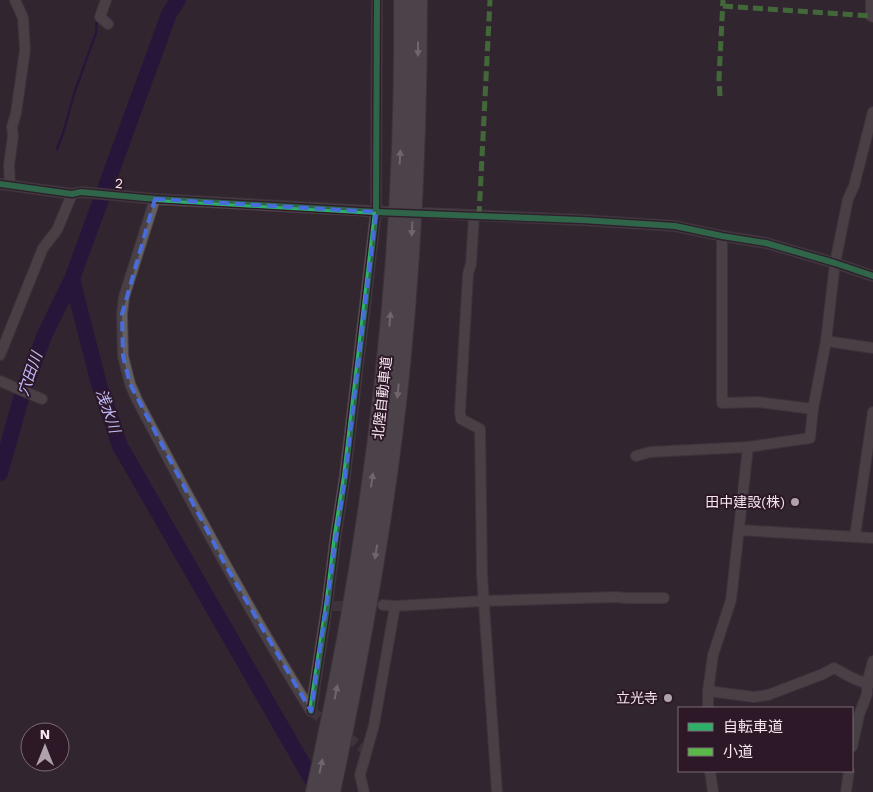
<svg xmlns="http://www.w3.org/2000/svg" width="873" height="792" font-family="'Work Sans','Noto Sans JP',sans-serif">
<rect width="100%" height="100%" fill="#32272f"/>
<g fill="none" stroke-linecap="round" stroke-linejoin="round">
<path stroke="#1c0448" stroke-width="2.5" d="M57 149 63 133 75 91 96 33 97 17"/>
<g stroke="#1c0448" stroke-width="16">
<path d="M72 279 99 384 120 446 319 792"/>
<path d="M0 473 23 392 45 334 72 279 169 14 178 0"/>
</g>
<g stroke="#4f444c" stroke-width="10" stroke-dasharray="10 5" stroke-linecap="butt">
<path d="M333 606H355"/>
<path d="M311 711 367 751"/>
</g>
<g stroke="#4c4249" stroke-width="12">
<g id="minor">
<path d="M106 0 100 17 108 24"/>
<path d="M871 0V16L873 17"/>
<path d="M0 184 72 194 81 192 155 199 391 212"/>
<path d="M10 185 9 165 13 136 12 127 16 113 25 50 23 18 15 0"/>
<path d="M155 199 124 297 122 314 123 356 130 384 137 400C193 505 248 610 311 711"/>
<path d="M425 213 582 220 675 226 722 236 766 243 835 263 873 276"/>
<path d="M474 216 471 264 468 274 460 412 461 419 480 429 482 575 497 792"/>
<path d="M722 236V403L758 402 813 409"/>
<path d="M826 341 873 348"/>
<path d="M0 355 43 248 57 230 72 194"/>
<path d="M0 381 42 399"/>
<path d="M636 456 650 452 748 447"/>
<path d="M739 530 873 538"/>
<path d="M855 536 873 412"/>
<path d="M383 605 395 606 484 601 616 597 626 598H664"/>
<path d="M708 691 754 697 768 695 823 674 834 668C846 674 859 684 873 683"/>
<path d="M708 708V691L713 655 731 600 748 447 810 438 813 409 826 341 835 263 848 199 854 186 873 112"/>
<path d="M311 711 327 606 336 534 345 476 376 212 377 0"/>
<path d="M852 747 859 715 867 694V683L873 661"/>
<path d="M710 771 713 792"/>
<path d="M364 792 360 775 374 725 395 606"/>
<path d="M846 792 849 771"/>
</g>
</g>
<g stroke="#4c4249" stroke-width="20">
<g id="motorway">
<path d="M315 792C373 532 406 266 403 0"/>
<path d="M331 792C361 651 387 508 401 365 413 243 418 122 418 0"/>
</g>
</g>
<use href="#minor" stroke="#645f61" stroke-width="10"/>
<use href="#motorway" stroke="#6e6469" stroke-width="18"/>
<g stroke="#58b947" stroke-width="5" stroke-dasharray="10 5" stroke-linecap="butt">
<path d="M723 6 871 16"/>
<path d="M720 96 719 78 723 0"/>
<path d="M479 216 490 0"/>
</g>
<g stroke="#2d1828" stroke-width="9">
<g id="cycleway">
<path d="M0 184 72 194 81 192 155 199 376 212 582 220 675 226 722 236 766 243 835 263 873 276"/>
<path d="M311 711 327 606 336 534 345 476 376 212 377 0"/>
</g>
</g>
<use href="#cycleway" stroke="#2db169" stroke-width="6"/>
</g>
<defs><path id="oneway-solid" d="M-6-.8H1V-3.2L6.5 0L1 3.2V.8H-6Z" transform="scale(1.25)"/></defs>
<g fill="#beb1b9">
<use href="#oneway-solid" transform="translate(418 49) rotate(90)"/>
<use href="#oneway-solid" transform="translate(400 157) rotate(-87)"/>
<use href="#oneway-solid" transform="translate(412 229) rotate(93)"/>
<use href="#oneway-solid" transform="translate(390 319) rotate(-85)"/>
<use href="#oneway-solid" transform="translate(398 391) rotate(96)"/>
<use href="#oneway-solid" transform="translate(372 480) rotate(-82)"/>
<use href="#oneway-solid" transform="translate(376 552) rotate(99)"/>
<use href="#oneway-solid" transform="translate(336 692) rotate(-79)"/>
<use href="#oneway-solid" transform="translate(321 766) rotate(-78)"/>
</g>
<path d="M0 0H873V792H0ZM155 199 376 212 345 476 311 711 226 566 130 384 123 356 122 314Z" fill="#32272f" fill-opacity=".55" fill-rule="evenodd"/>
<path fill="none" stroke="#486cdd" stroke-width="4" stroke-dasharray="10 6" stroke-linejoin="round" d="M155 199 376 212 345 476 311 711 226 566 130 384 123 356 122 314Z"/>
<g fill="#b0a2ac" stroke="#2d1828" stroke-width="2">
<circle cx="795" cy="502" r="5"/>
<circle cx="668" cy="698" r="5"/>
</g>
<g text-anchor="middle" stroke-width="4" stroke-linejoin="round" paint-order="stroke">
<g font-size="14" fill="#f4e5ef" stroke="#2d1828">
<text transform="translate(119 183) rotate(5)" y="5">2</text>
<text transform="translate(382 398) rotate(-84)" y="5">北陸自動車道</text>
</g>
<g font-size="14" fill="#f4e5ef" stroke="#2d1828" text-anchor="end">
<text x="785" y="507">田中建設(株)</text>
<text x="658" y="703">立光寺</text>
</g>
<g font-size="15" font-style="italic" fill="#c2befe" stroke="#2d1828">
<text transform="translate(30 374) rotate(-71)" y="5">穴田川</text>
<text transform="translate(108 411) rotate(71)" y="5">浅水川</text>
</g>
</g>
<rect x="678" y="707" width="175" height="65" fill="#2d1828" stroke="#7d6a78"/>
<rect x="688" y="723" width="25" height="8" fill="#2db169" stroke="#7d6a78"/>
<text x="723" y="732" font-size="15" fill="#f4e5ef">自転車道</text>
<rect x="688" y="748" width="25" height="8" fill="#58b947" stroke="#7d6a78"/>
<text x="723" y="757" font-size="15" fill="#f4e5ef">小道</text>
<g transform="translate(45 747)"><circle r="24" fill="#2d1828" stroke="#7d6a78"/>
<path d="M0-4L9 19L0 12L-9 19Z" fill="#b0a2ac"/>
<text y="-8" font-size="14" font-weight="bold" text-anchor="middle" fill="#f4e5ef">N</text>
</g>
</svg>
